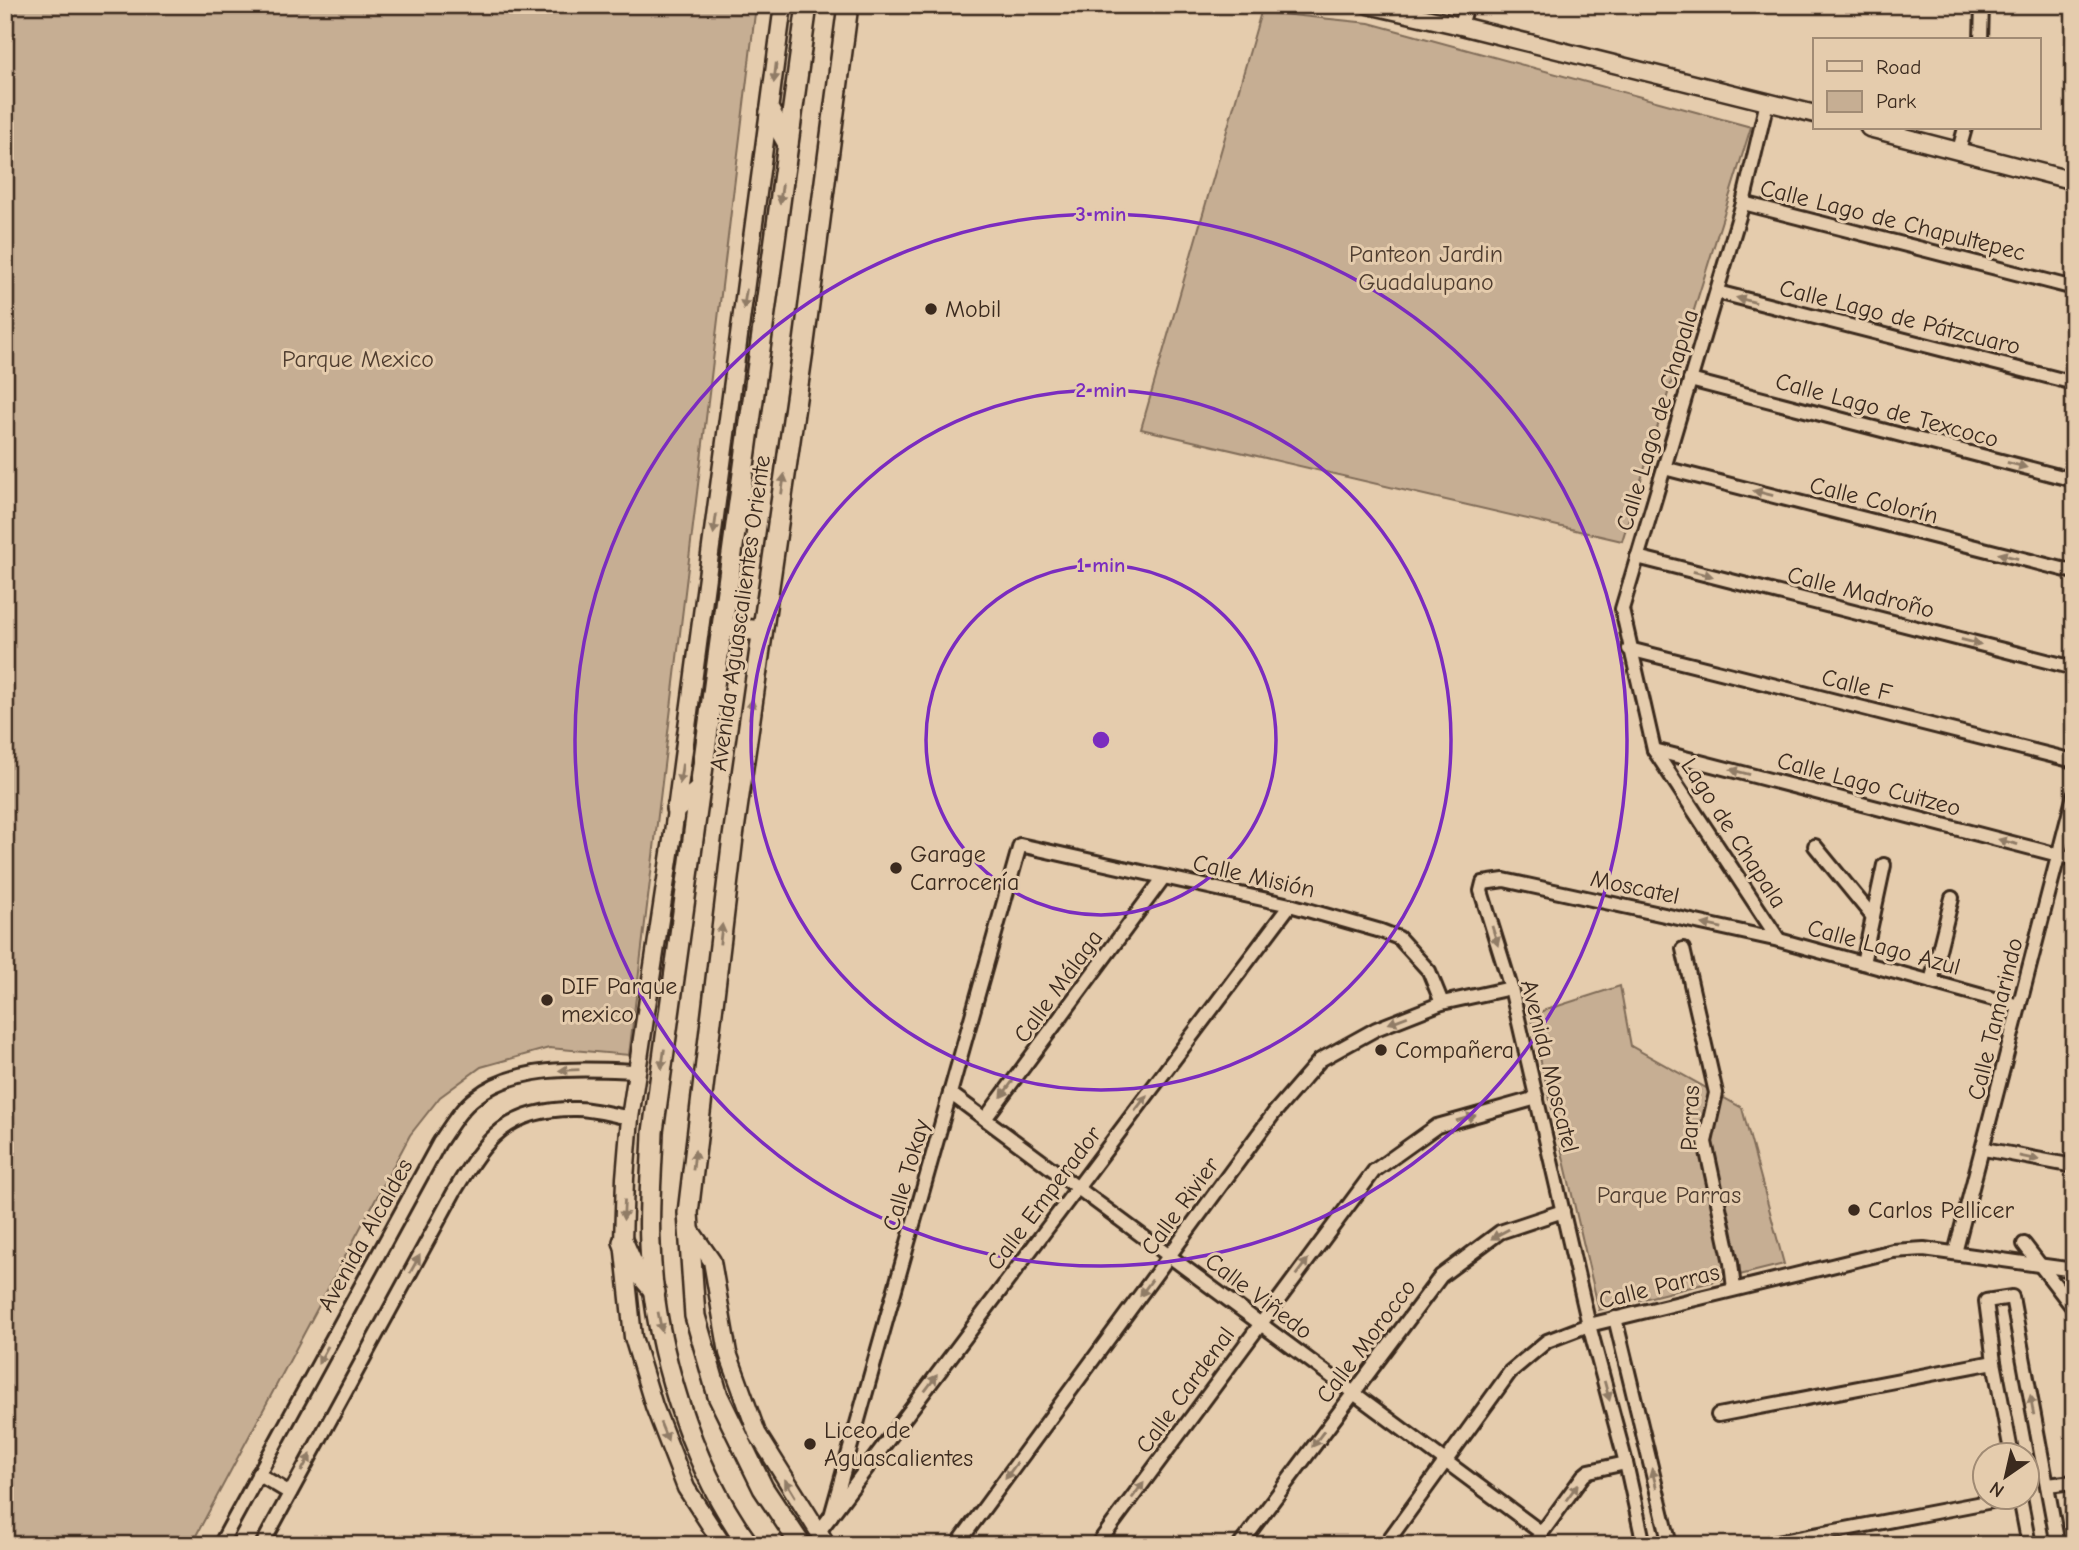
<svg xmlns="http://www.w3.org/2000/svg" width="2079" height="1550" font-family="'Comic Neue',sans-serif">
<rect width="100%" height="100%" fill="#e5ccad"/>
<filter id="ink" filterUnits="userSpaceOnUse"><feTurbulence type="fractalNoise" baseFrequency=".0143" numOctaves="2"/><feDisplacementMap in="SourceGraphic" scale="14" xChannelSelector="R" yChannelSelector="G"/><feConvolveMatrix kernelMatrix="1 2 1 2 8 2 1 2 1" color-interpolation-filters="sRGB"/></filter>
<g filter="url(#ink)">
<g fill="#c6ae93" stroke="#806c58" stroke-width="2">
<path d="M5 5H756L629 1055 549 1048 481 1067 440 1097 410 1135 191 1545H5Z"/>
<path d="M1261 12 1369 23 1751 127 1622 541 1141 429Z"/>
<path d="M1620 986 1631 1046 1742 1108 1784 1264 1599 1310 1530 1015Z"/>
</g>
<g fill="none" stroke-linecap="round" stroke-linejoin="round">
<g stroke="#3b2a1e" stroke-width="18">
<g id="minor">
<path d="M1461 26 1467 5"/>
<path d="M1981 40 1982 5"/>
<path d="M1767 102 1743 203 1622 609 1654 750 1779 940"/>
<path d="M1959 150 1965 128"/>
<path d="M1743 203 2074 288"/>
<path d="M1717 292 2074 383"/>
<path d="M1690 380 2074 480"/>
<path d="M1664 468 2074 572"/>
<path d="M1637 557 2074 668"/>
<path d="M1629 649 2074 761"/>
<path d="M1654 750 2074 859"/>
<path d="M1815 846 1873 917"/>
<path d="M1683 949 1716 1093 1705 1142 1731 1263 1734 1289"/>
<path d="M1863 963 1884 865"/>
<path d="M1931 982 1952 898"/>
<path d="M950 1093 1542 1533"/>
<path d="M985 1119 1164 877"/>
<path d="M1984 1149 2074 1166"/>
<path d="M2024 1244 2074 1309"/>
<path d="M1955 1253 2074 795"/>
<path d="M1615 1318 1670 1545"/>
<path d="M1718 1415 1994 1362"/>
<path d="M2012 1456 1994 1362 1986 1301 2012 1297 2058 1545"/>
<path d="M258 1474 290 1493"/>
<path d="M2047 1485 2074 1482"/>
<path d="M2020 1498 2029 1545"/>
<path d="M831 1516 1020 845 1290 905 1381 931 1399 938 1429 971 1442 1003"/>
<path d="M818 1533 1290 905"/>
<path d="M220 1545 439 1143C450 1127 460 1109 476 1097 519 1063 586 1069 637 1071"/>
<path d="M262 1545 454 1192C486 1138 508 1108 576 1109 594 1109 613 1115 630 1118"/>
<path d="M957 1545 1274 1113 1320 1060 1376 1029 1442 1003 1511 988"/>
<path d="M1097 1545 1374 1171 1437 1126 1537 1098"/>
<path d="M1240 1545 1441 1276 1500 1232 1563 1211"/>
<path d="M1385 1545 1510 1372 1547 1341 1589 1325 1893 1251 1924 1249 2074 1270"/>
<path d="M1533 1545 1583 1476 1589 1471 1626 1463"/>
<path d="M1644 1545 1626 1463 1589 1325 1511 988 1481 891 1483 883 1504 880 1779 940 2019 1006"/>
<path d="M1762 1545 2008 1498"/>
</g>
</g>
<g stroke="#3b2a1e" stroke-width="21">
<g id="tertiary">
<path d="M1368 5 1461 26 1815 114"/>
<path d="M1869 128 2074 181"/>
<path d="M689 1228 712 1261 728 1353 757 1433 827 1545"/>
<path d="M723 1545 686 1488 654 1406 633 1337 623 1242 625 1178 630 1118 672 840 783 5"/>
</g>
</g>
<g stroke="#3b2a1e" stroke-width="24">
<g id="primary">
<path d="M770 112 788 144"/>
<path d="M722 627 762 631"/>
<path d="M676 809 699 790"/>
<path d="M623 1242 634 1267 655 1292"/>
<path d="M749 1545C690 1465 653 1343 650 1244 648 1207 652 1169 653 1132L807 5"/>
<path d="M801 1545 763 1488 718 1396 695 1316 688 1213 733 837 803 350 848 5"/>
</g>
</g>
<use href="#minor" stroke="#e5ccad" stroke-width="12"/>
<use href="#tertiary" stroke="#e5ccad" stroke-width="16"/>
<use href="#primary" stroke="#e5ccad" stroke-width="19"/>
</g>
<defs><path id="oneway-solid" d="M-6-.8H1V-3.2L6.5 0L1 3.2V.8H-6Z" transform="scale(1.75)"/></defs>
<g fill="#907b66">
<use href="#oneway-solid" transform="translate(775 73) rotate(97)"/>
<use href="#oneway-solid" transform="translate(781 194) rotate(98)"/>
<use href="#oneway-solid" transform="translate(745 299) rotate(98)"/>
<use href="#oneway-solid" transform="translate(1746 300) rotate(-166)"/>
<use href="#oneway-solid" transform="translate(2017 465) rotate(15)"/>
<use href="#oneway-solid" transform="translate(783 484) rotate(-82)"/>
<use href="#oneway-solid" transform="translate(1763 493) rotate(-166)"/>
<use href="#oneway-solid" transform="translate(715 524) rotate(98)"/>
<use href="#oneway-solid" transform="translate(2008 556) rotate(-166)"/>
<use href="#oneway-solid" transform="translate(1703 574) rotate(14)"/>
<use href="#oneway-solid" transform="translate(1971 642) rotate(14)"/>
<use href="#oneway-solid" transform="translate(751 709) rotate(-82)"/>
<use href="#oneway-solid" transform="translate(1740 772) rotate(-165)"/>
<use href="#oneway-solid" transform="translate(681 774) rotate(98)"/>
<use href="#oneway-solid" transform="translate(2008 842) rotate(-165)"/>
<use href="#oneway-solid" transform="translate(1712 926) rotate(-168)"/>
<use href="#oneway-solid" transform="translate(721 934) rotate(-83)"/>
<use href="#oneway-solid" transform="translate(1495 936) rotate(73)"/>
<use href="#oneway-solid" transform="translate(1398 1020) rotate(159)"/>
<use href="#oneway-solid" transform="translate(663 1059) rotate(98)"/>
<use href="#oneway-solid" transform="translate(569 1070) rotate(178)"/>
<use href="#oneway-solid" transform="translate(1007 1089) rotate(126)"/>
<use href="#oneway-solid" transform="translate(1141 1103) rotate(-53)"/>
<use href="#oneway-solid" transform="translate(1466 1118) rotate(-16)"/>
<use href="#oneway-solid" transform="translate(2029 1158) rotate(11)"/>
<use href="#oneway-solid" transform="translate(694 1160) rotate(-84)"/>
<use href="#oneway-solid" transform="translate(624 1210) rotate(93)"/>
<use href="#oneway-solid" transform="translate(1500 1234) rotate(151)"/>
<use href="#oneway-solid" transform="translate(415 1264) rotate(-61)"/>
<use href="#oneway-solid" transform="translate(1302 1267) rotate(-53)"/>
<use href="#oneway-solid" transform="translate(1146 1288) rotate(126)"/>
<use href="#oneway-solid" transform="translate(660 1322) rotate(79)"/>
<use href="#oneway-solid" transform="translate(323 1355) rotate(119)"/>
<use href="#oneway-solid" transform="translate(931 1383) rotate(-53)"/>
<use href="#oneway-solid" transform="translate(1607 1391) rotate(75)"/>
<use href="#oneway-solid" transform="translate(2032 1405) rotate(-100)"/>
<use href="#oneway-solid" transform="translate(664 1432) rotate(68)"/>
<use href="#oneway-solid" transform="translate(1318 1439) rotate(127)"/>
<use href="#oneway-solid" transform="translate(306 1463) rotate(-61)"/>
<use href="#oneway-solid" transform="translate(1011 1471) rotate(126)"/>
<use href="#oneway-solid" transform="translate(1654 1478) rotate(-104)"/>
<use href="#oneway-solid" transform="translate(790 1488) rotate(-121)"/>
<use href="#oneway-solid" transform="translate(1138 1490) rotate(-54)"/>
<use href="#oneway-solid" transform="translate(1572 1492) rotate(-54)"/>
</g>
</g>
<g fill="none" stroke="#7b2cbf" stroke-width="3.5">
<circle cx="1101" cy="740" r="175"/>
<circle cx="1101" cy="740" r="350"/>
<circle cx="1101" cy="740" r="526"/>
</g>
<g fill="#3b2a1e" stroke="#e5ccad" stroke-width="2.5">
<circle cx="931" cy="309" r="7"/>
<circle cx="896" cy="868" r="7"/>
<circle cx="547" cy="1000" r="7"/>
<circle cx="1381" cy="1050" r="7"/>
<circle cx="1854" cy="1210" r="7"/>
<circle cx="810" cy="1444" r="7"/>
</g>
<g text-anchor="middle" stroke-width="6" stroke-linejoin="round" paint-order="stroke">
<g font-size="24" fill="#3b2a1e" stroke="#e5ccad">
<text transform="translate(1893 220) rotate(14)" y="8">Calle Lago de Chapultepec</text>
<text transform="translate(1900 317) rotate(14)" y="8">Calle Lago de Pátzcuaro</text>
<text transform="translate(1887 410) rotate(15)" y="8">Calle Lago de Texcoco</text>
<text transform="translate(1657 420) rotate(-73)" y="8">Calle Lago de Chapala</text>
<text transform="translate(1874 500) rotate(14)" y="8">Calle Colorín</text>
<text transform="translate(1861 592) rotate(14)" y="8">Calle Madroño</text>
<text transform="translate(740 613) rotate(-82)" y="8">Avenida Aguascalientes Oriente</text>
<text transform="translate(1857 685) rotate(14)" y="8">Calle F</text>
<text transform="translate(1869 784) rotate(15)" y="8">Calle Lago Cuitzeo</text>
<text transform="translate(1734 833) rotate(57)" y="8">Lago de Chapala</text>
<text transform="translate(1254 876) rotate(13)" y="8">Calle Misión</text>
<text transform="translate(1635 887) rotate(12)" y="8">Moscatel</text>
<text transform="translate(1884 947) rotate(15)" y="8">Calle Lago Azul</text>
<text transform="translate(1058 986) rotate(-54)" y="8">Calle Málaga</text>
<text transform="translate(1995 1019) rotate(-76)" y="8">Calle Tamarindo</text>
<text transform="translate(1550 1066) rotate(76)" y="8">Avenida Moscatel</text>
<text transform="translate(1690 1118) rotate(-88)" y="8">Parras</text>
<text transform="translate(906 1175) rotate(-74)" y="8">Calle Tokay</text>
<text transform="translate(1044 1198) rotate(-53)" y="8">Calle Emperador</text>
<text transform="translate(1180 1206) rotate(-54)" y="8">Calle Rivier</text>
<text transform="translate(365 1235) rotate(-61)" y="8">Avenida Alcaldes</text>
<text transform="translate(1659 1286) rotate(-14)" y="8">Calle Parras</text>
<text transform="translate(1259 1296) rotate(37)" y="8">Calle Viñedo</text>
<text transform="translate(1366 1341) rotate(-53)" y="8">Calle Morocco</text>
<text transform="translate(1185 1390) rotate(-54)" y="8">Calle Cardenal</text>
</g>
<g font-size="24" fill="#503e30" stroke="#e5ccad">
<text x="1426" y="262">Panteon Jardin<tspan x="1426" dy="28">Guadalupano</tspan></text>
<text x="358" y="367">Parque Mexico</text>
<text x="1669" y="1203">Parque Parras</text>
</g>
<g font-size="24" fill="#3b2a1e" stroke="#e5ccad" text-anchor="start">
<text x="945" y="317">Mobil</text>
<text x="910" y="862">Garage<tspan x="910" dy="28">Carrocería</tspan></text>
<text x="561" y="994">DIF Parque<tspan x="561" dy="28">mexico</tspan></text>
<text x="1395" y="1058">Compañera</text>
<text x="1868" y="1218">Carlos Pellicer</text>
<text x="824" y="1438">Liceo de<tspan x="824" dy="28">Aguascalientes</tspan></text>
</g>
</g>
<circle cx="1101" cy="740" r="10" fill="#7b2cbf" stroke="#e5ccad" stroke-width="3.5"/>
<g font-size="21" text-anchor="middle" font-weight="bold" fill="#7b2cbf" stroke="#e5ccad" stroke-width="6" stroke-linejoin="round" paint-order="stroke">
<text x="1101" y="221">3 min</text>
<text x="1101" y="397">2 min</text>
<text x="1101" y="572">1 min</text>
</g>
<rect width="2079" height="1550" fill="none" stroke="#e5ccad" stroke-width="28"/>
<rect x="14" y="14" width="2051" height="1522" fill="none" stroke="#3b2a1e" stroke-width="2.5" filter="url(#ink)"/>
<rect x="1813" y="38" width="228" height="91" fill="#e5ccad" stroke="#a18b74" stroke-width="2"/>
<rect x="1827" y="61" width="35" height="10" fill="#e5ccad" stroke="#a18b74" stroke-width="2"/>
<text x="1876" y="74" font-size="21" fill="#3b2a1e">Road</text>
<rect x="1827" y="91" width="35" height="21" fill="#c6ae93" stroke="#a18b74" stroke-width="2"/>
<text x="1876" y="108" font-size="21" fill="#3b2a1e">Park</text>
<g transform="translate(2006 1476) rotate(214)"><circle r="33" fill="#e5ccad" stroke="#a18b74" stroke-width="2"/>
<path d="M0-5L12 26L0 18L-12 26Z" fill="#3b2a1e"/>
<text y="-10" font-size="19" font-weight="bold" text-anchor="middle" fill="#3b2a1e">N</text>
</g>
</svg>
